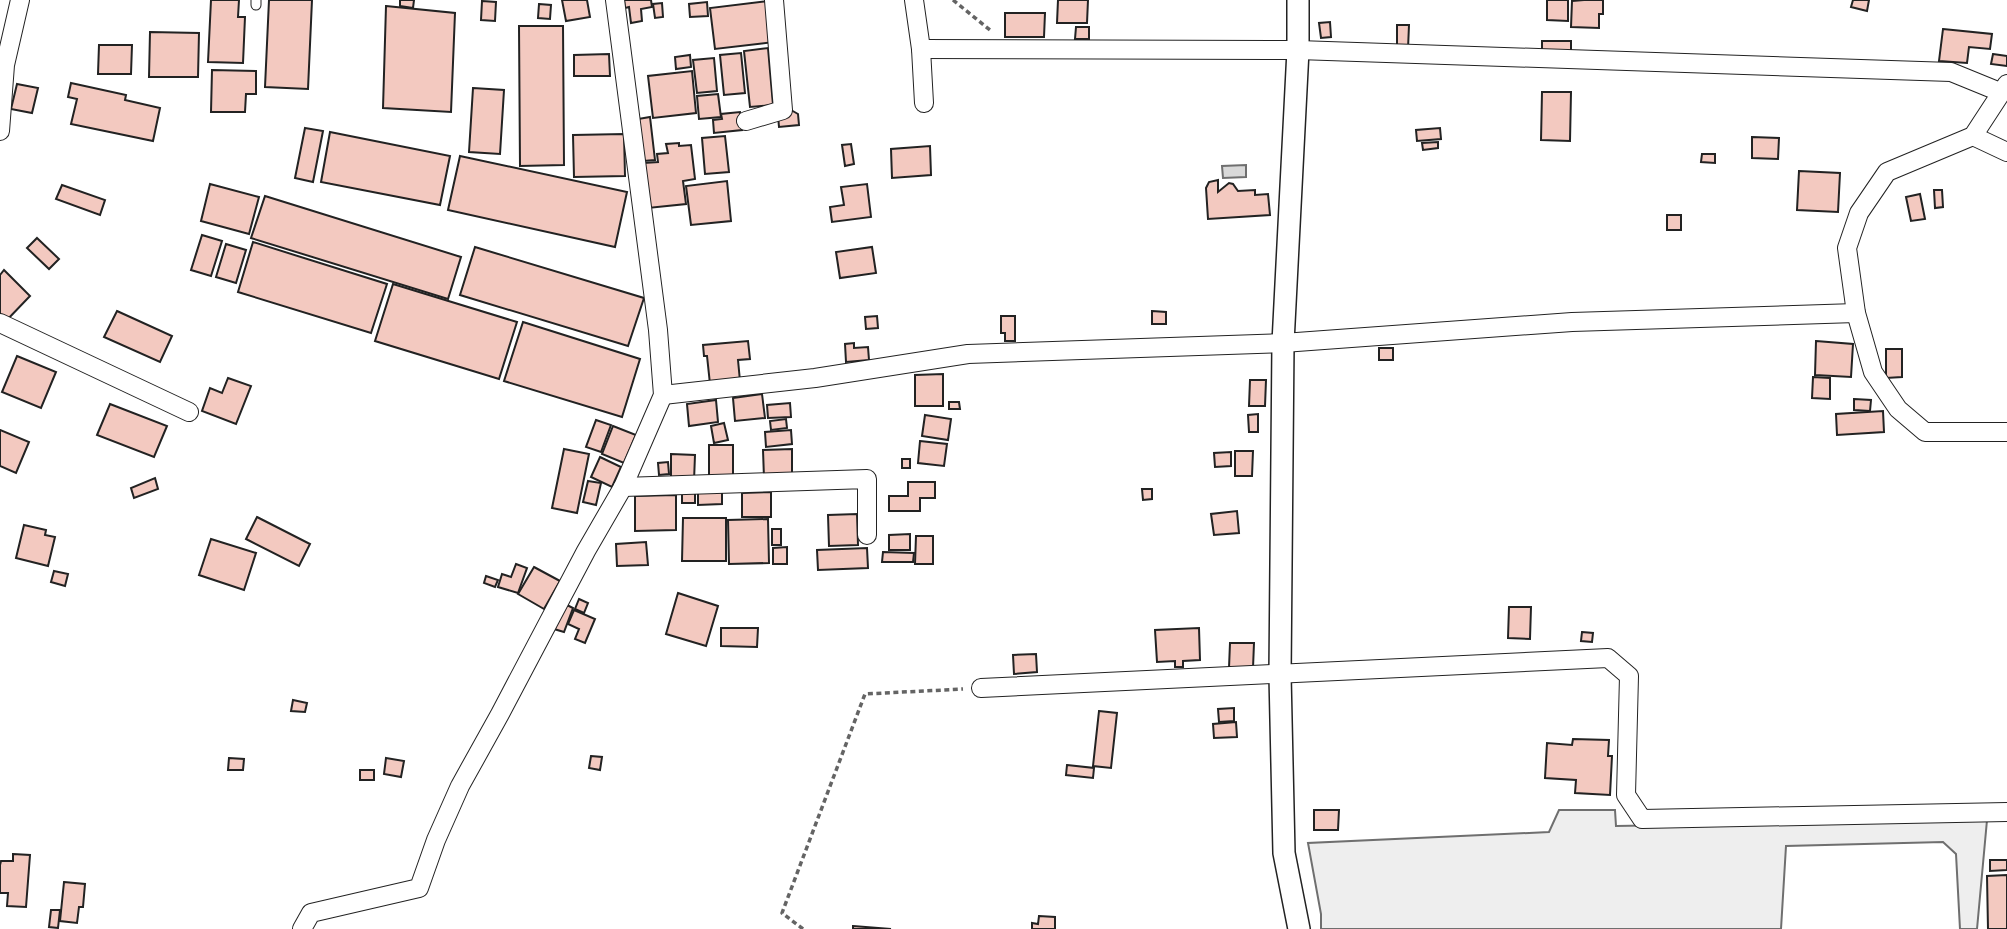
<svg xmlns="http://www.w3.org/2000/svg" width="2007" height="929" font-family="Montserrat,sans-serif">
<rect width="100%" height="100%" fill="#fff"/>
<path fill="#eee" stroke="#6f6f6f" stroke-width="2" d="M1559 810H1615L1616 826 1987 820 1977 929H1960L1956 854 1943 842 1786 846 1781 929H1321V914L1308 843 1549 832Z"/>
<path fill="#d9d9d9" stroke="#6f6f6f" stroke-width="2" d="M1246 165V177L1223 178 1222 166Z"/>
<g fill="#f3c9c0" stroke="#222" stroke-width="2">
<path d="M211 0H239L238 17H245L243 63 208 62Z"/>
<path d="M269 0H312L308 89 265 87Z"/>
<path d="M400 0H414L413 8 400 6Z"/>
<path d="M562 0H587L590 17 566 21Z"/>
<path d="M624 0H651L652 7 641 9 642 21 631 23 629 7 625 8Z"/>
<path d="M1058 0H1088L1087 23H1057Z"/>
<path d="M1547 0H1568V21L1547 20Z"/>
<path d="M1584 0H1603V14H1599V28L1571 27 1572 1Z"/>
<path d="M1853 0H1869L1867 11 1851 7Z"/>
<path d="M482 1 496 2 495 21 481 20Z"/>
<path d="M769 1 774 42 715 49 710 8Z"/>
<path d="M707 2 708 16 690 17 689 4Z"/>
<path d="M662 3 663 17 655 18 653 4Z"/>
<path d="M539 4 551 5 550 19 538 18Z"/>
<path d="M386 6 455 13 451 112 383 108Z"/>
<path d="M1005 13H1045L1044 37H1005Z"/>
<path d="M1330 22 1331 37 1321 38 1319 23Z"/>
<path d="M1397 25H1409L1408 49 1397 48Z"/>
<path d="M519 26H563L564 165 520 166Z"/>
<path d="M1076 27H1089V39H1075Z"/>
<path d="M1943 29 1992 34 1990 49 1969 47 1967 63 1939 61Z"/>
<path d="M150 32 199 33 198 77H149Z"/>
<rect x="1542" y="41" width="29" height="10"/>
<path d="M99 45H132L131 74H98Z"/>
<path d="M768 48 773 105 750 107 744 51Z"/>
<path d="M741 53 745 93 724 95 720 55Z"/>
<path d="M609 54 610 76H574V55Z"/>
<path d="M1993 54 2007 56V66L1991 64Z"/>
<path d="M690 55 691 67 676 69 675 57Z"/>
<path d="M714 58 717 91 697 93 693 60Z"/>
<path d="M212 70 256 71V94H246L245 112H211Z"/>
<path d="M692 71 696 113 653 118 648 76Z"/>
<path d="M71 83 126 95 125 100 160 108 153 141 71 124 77 99 68 97Z"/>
<path d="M17 84 38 88 32 113 11 109Z"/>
<path d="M473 88 504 90 500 154 469 152Z"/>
<path d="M1542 92H1571L1570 141 1541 140Z"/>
<path d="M718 94 721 117 699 119 697 96Z"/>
<path d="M791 110 798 114 799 125 779 127 778 116Z"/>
<path d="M740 112 742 130 714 133 713 120 722 119 721 114Z"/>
<path d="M650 117 655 160 643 161 638 119Z"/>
<path d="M305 128 323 131 313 182 295 178Z"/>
<path d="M1440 128 1441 139 1417 141 1416 130Z"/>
<path d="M330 132 450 156 440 205 321 182Z"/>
<path d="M624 134 625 176 574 177 573 135Z"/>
<path d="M725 136 729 172 705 174 702 138Z"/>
<path d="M1752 137 1779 138 1778 159 1752 158Z"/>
<path d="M1438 142V148L1423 150 1422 143Z"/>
<path d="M679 143V146L691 145 695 179 683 181 686 204 648 208 643 163 658 162 657 154 668 153 666 144Z"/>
<path d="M851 144 854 164 845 166 842 145Z"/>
<path d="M930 146 931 175 892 178 891 149Z"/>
<path d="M1702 154H1715V163L1701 162Z"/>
<path d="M460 156 627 192 615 247 448 210Z"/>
<path d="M1799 171 1840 173 1838 212 1797 210Z"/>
<path d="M1218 180V192L1229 183 1233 184 1238 191 1255 190V195L1268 194 1270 215 1208 219 1206 188 1209 182Z"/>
<path d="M727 181 731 221 691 225 686 186Z"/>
<path d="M210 184 259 197 249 234 201 221Z"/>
<path d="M867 184 871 217 832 222 830 207 844 205 841 187Z"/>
<path d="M62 185 105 200 100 215 56 199Z"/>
<path d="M1934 190H1942L1943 207 1935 208Z"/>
<path d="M1920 194 1925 219 1911 221 1906 197Z"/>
<path d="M265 196 461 257 448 299 251 238Z"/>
<rect x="1667" y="215" width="14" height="15"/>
<path d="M202 235 222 241 211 276 191 270Z"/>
<path d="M37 238 59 259 49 269 27 248Z"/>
<path d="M253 242 387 284 371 333 238 292Z"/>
<path d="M226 244 246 250 236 283 216 277Z"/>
<path d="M475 247 644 298 628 346 460 295Z"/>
<path d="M872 247 876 273 840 278 836 252Z"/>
<path d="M4 270 30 296 5 322 0 317V275Z"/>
<path d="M393 284 517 322 499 379 375 341Z"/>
<path d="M117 311 172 336 160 362 104 337Z"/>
<path d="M1152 311 1166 312V324H1152Z"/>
<path d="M877 316 878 328 866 329 865 317Z"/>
<path d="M1001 316H1015V341H1005V333H1001Z"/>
<path d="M523 322 640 359 622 417 504 381Z"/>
<path d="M748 341 750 359 738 360 740 381 710 384 707 356H704L703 345Z"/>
<path d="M1816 341 1853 344 1851 377 1815 375Z"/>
<path d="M854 343V348L868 347 869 360 846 362 845 344Z"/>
<rect x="1379" y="348" width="14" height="12"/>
<path d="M1886 349H1902V377L1886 378Z"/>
<path d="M17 356 56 372 41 408 2 392Z"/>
<path d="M943 374V406H915V375Z"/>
<path d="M1813 377 1830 378V399L1812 398Z"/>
<path d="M228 378 251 386 236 424 202 411 210 388 222 393Z"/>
<path d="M1250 380H1266L1265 406H1249Z"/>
<path d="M762 394 765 418 735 421 733 398Z"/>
<path d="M1854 399 1871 400 1870 411 1854 410Z"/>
<path d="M716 400 718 422 689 426 687 404Z"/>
<path d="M949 402H959L960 409H949Z"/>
<path d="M790 403 791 417 768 418 767 405Z"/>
<path d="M110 404 167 426 154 457 97 435Z"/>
<path d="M1883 411 1884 432 1837 435 1836 414Z"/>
<path d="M1258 414V432H1249L1248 415Z"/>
<path d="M925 415 951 419 948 440 922 436Z"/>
<path d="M786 419 787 428 771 430 770 421Z"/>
<path d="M596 420 611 425 601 452 586 447Z"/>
<path d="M724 423 728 440 714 443 711 426Z"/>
<path d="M613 426 636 435 624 463 602 454Z"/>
<path d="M0 430 29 442 16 473 0 466Z"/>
<path d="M791 430 792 444 766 447 765 432Z"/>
<path d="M920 441 947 444 944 466 918 463Z"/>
<rect x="709" y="445" width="24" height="34"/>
<path d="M564 449 589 454 577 513 552 508Z"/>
<path d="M792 449V478H764L763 450Z"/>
<path d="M1235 451H1253L1252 476H1235Z"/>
<path d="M1231 452V466L1215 467 1214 453Z"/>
<path d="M671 454 695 455 694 481H671Z"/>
<path d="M600 457 621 467 612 487 591 477Z"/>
<rect x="902" y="459" width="8" height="9"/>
<path d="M668 462 669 474 659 475 658 463Z"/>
<path d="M155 478 158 489 134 498 131 488Z"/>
<path d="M588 481 601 483 596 505 583 502Z"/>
<path d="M908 482H935V498H920V511H889V496H908Z"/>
<path d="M1142 489H1152V499L1143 500Z"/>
<path d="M722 491V504L698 505V492Z"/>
<rect x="682" y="492" width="13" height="11"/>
<path d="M771 492V517H742V493Z"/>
<path d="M676 495V530L635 531V496Z"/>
<path d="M1237 511 1239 533 1214 535 1211 514Z"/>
<path d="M857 514 858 545 829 546 828 515Z"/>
<path d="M257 517 310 544 299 566 246 539Z"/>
<path d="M683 518H726V561H682Z"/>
<path d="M768 519 769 563 729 564 728 520Z"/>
<path d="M24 525 46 530 45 535 55 537 48 566 16 558Z"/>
<rect x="772" y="529" width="9" height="16"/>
<path d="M910 534V550H889V535Z"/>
<path d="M916 536H933V564H915Z"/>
<path d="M211 539 256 553 244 590 199 575Z"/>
<path d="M646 542 648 565 617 566 616 544Z"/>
<path d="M787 547V564H773V548Z"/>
<path d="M867 548 868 568 818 570 817 550Z"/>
<path d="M883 552 914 553 913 562H882Z"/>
<path d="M516 564 527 568 518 593 498 587 502 574 511 577Z"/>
<path d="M534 567 560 581 544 609 518 594Z"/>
<path d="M54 571 68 574 65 586 51 582Z"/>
<path d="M486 576 498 580 495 587 484 583Z"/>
<path d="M678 593 718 606 706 646 666 634Z"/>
<path d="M579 599 588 603 584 613 575 609Z"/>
<path d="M565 604 573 608 564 632 554 629Z"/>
<path d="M1509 607H1531L1530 639 1508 638Z"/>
<path d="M574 610 595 619 585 643 575 639 579 629 568 624Z"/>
<path d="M721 628H758L757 647 721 646Z"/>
<path d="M1199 628 1200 660 1183 661V667H1175V661L1157 662 1155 630Z"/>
<path d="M1582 632 1593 633 1592 642 1581 641Z"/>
<path d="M1230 643H1254L1253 668H1229Z"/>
<path d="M1036 654 1037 672 1014 674 1013 655Z"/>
<path d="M293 700 307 703 305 712 291 711Z"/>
<path d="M1234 708V721L1219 722 1218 709Z"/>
<path d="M1099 711 1117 713 1111 768 1093 766Z"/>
<path d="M1236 722 1237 737 1214 738 1213 724Z"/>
<path d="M1573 739 1609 740 1608 756H1612L1610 795 1575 793 1576 780 1545 778 1547 743 1572 745Z"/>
<path d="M591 756 602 757 600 770 589 768Z"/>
<path d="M229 758 244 759 243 770H228Z"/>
<path d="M386 758 404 761 401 777 384 774Z"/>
<path d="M1067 765 1094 768 1093 778 1066 775Z"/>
<rect x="360" y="770" width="14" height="10"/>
<path d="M1314 810H1339L1338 830H1314Z"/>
<path d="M13 854 30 855 26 907 7 906 8 893H0V865L1 861H13Z"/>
<path d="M1990 860H2007V870L1990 871Z"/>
<path d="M2007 875V929H1988L1987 876Z"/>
<path d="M64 882 85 884 83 907H79L77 923 60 921Z"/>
<path d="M51 910H60L58 928 49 927Z"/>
<path d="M1039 916 1055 917V929H1032V923L1038 924Z"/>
<path d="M853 926 891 929H853Z"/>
</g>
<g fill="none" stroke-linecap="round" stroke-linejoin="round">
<g stroke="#222" stroke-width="11">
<path id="service" d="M256 0V5"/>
</g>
<g stroke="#222" stroke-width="20">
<g id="minor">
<path d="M914 0 921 49 924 103"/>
<path d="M921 49 1298 50 1951 72 2000 92"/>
<path d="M2007 84 1973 136 1887 172 1859 213 1847 248 1856 313 1873 372 1898 409 1925 432H2007"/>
<path d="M746 121 783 110 774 0"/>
<path d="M0 131 5 65 20 0"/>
<path d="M1973 136 2007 152"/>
<path d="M0 323 189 412"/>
<path d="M663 395 815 378 968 354 1283 343 1572 322 1856 313"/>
<path d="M623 487 867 479V535"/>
<path d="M981 688 1608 658 1629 676 1626 795 1642 819 2007 812"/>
<path d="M302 929 311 913 419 888 436 840 460 786 500 714 586 551 623 487 663 395 658 330 615 0"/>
</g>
</g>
<g stroke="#222" stroke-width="24">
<path id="tertiary" d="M1298 0V50L1283 343 1280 675 1284 853 1299 929"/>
</g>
<g stroke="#646464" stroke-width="3.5" stroke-dasharray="5 3.5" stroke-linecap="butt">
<path d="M953 0 990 30"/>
<path d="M803 929 782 913 865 694 963 689"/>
</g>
<use href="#service" stroke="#fff" stroke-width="9"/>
<use href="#minor" stroke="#fff" stroke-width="18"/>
<use href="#tertiary" stroke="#fff" stroke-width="21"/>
</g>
</svg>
